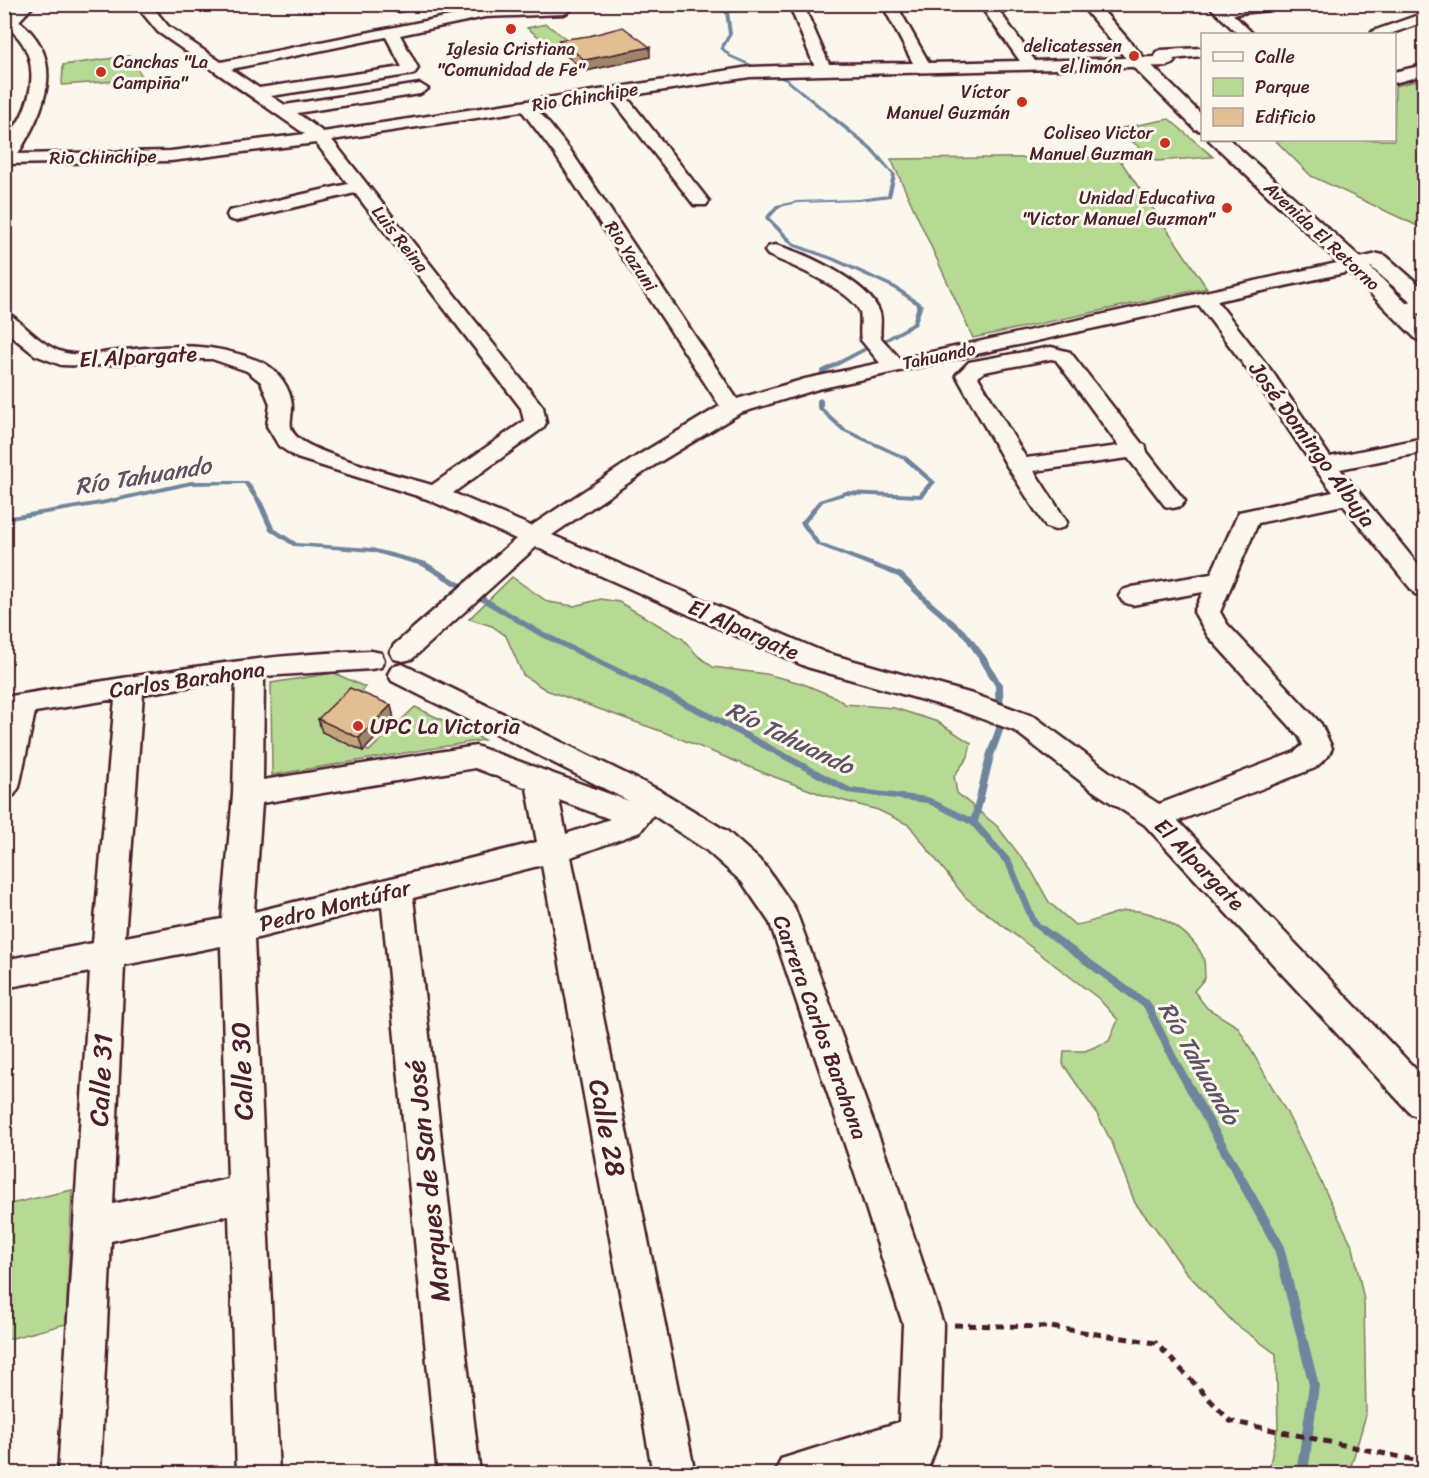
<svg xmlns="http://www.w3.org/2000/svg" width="1429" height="1478" font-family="Sriracha,sans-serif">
<rect width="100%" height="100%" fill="#fbf7ec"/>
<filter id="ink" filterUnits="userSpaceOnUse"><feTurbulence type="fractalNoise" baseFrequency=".0167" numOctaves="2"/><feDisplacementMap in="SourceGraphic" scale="12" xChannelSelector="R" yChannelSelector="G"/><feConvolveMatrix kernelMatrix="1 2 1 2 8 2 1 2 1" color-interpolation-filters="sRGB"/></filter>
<g filter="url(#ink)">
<g fill="#b6d994" stroke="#807c60" stroke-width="1.5">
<path d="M546 24 568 40 548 44 527 28Z"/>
<path d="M129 56 144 79 62 85 63 65Z"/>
<path d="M1424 79V229L1311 176 1275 140H1394L1395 86Z"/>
<path d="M1169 119 1213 157 1156 161 1117 129Z"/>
<path d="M1118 157 1207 288 973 338 891 159Z"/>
<path d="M512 577 548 602 574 606 601 599 619 602 683 639 697 655 713 667 766 674 801 683 835 697 845 704 894 708 910 713 938 722 971 743 968 757 954 776 957 793 997 826 1031 870 1049 902 1075 925C1093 923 1108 914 1124 911 1152 907 1190 931 1202 955 1206 961 1204 971 1205 978L1194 991 1207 1008 1238 1027 1287 1113 1353 1247 1364 1300 1366 1415 1349 1473H1268L1278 1427 1276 1354 1234 1323 1185 1271 1156 1229 1135 1203 1113 1145 1097 1114 1063 1064 1064 1051H1085L1109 1041 1118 1020 1098 998 965 897 909 825 878 810 826 796 764 773 666 733 546 690 523 675 506 636 492 626 469 619Z"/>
<path d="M334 673 365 687 322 732 369 751 415 707 484 740 272 775 271 683Z"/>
<path d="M72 1190 66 1324 5 1340V1205Z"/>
</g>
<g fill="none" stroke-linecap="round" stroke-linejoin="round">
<g fill="#70859d" fill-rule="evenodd">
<path d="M724 4H728L732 34 724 48 731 55 758 67V69H756L729 57 720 48 728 34Z"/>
<path d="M774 74 788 79 872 147 896 175 891 197 859 201 797 203 780 207 770 218 796 244 835 258 896 286 922 304 923 305 916 325 884 343 879 342 912 323 917 305 892 288 831 260 792 246 765 218 776 205 797 201 859 199 887 195 892 175 868 149 786 81 774 76Z"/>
<path d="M869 345 872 347 871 348 826 372 824 375 822 376 819 374 821 370Z"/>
<path d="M820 398 823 400V408L846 429 907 457 936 482 923 497 921 498 846 495 823 502 806 523 820 543 902 573 931 601 968 633 986 657 1003 686 1004 728 994 756 978 822 1012 861 1037 921 1150 1002 1176 1055 1283 1243 1319 1385 1308 1474H1296L1309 1385 1274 1249 1170 1061 1144 1008 1031 925 1006 865 971 825 927 803 847 793 697 713 536 634 422 566 372 552 293 546 269 530 257 503 244 484 191 485 101 505 4 521V517L101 501 191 481H248L263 503 274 528 297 543 372 548 426 562 540 630 703 709 851 788 928 797 971 818 986 756 996 728 995 686 980 661 964 637 927 605 898 577 816 545 800 523 819 500 846 491 919 494 929 482 903 459 842 431 817 408V400Z"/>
</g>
<g stroke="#4a1f2b" stroke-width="5">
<g id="minor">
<path d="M19 4H35L19 21C68 60 44 110 18 154L171 151 305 134 158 32 135 4H150L168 26 221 62 485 9 564 6 571 10 564 14 485 17 400 35 418 68 414 74 271 96 285 105 420 84 428 89 420 94 297 113 323 132 750 67 814 65 789 4H803L829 64 913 63 882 4H896L929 63 1020 61 979 4H994L1035 61 1155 57 1156 52 1161 50 1202 48V56L1173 59 1175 61 1172 64 1167 66 750 77 626 96 709 201 706 205H694L611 98 537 109 570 150 737 399 805 379 880 363 861 340C859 331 862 321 860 312 852 290 789 264 768 255L765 251 768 247 775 245C803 252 868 282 879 311 883 319 879 329 881 338L900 359 1378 254 1385 256 1388 260 1385 264 1217 301 1273 373 1330 457 1424 438V452L1340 469 1424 572V596L1415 594 1343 505 1258 523 1220 612 1227 624 1321 724 1332 748 1328 756 1315 768 1178 821 1424 1078V1118L1411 1114 1145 825 1092 790 1015 731 958 710 807 667 536 547 412 659 403 661 394 659 390 652 394 645 516 539 427 499 297 458 279 446 267 426 270 404 261 382 247 371 212 359H163L91 366 61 365 35 355 4 330V313L11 315C27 328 43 346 62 352 81 358 106 352 125 350 176 345 211 342 259 361 276 367 292 389 292 407 292 418 287 427 296 436 312 454 404 477 432 485L524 421 521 408 355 193 236 221 229 219 227 215 229 211 348 184 316 143 171 161 4 164C4 159 3 151 5 146 8 136 16 126 21 117 37 84 37 47 4 25V14L8 15ZM386 37 402 67 259 88 231 69ZM522 111 554 153 720 406 637 456 531 526 453 493 543 428 546 423 543 407 332 140ZM1199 305 1256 381 1316 470 1333 492 1239 512 1211 574 1132 587 1123 590 1119 596 1123 602 1132 605 1203 592 1194 612 1208 636 1299 736 1303 745 1295 752 1159 804 1112 774 1035 717 976 695 826 653 552 535 653 466 740 413 818 389Z"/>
<path d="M392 4H417L415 7 398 11 393 10 391 7Z"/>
<path d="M1207 4H1293L1286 8 1233 14 1253 34H1238Z"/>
<path d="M1424 13V22L1390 34H1371L1373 31Z"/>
<path d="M1424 301V313L1398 315 1391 313 1388 309 1391 305Z"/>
<path d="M1051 347 1070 352 1142 444 1145 445 1147 452 1181 496 1185 501 1181 506 1173 508 1165 506 1128 458 1034 471 1067 522 1064 527 1055 530 1046 527 1007 466 956 375 969 362ZM1051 359 1056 360 1119 446 1026 458 978 377 984 372Z"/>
<path d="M371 651 381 653 384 660 381 667 371 669 264 676 263 780 476 746 629 801 392 681 388 674 392 667 402 664 659 790 728 832 764 864 795 909 898 1189 943 1324 940 1437 926 1474H884L886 1468 868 1474H775L781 1459 899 1422 903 1324 860 1189 770 923 742 882 706 850 653 815 640 832 571 857 695 1474H653L542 865 413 898 480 1474H438L382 906 254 939 279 1474H237L229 1215 111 1241 100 1474H58L90 972 4 988V960L93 943 115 699 35 712 19 787 14 795 4 798V697C127 678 247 654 371 651ZM236 679 233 794 222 919 125 937 143 694ZM475 768 527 788 537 842 254 912 262 803ZM559 800 610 819 566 834ZM221 946 228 1179 113 1204 124 965Z"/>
</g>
</g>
<g stroke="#4a1f2b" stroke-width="5">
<g id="major">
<path d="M1080 4H1097L1145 59 1202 115V131L1195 129 1133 67Z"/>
<path d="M1424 65V75L1394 83V72Z"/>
<path d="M1209 140H1230L1363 260 1424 321V341L1416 339 1347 270Z"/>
<path d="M1378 254 1386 256 1424 289V308L1416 306 1370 266 1367 261 1370 256Z"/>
</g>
</g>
<path stroke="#4a1f2b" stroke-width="5" stroke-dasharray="8 6" stroke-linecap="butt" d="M954 1325 1050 1327 1156 1343 1230 1421 1424 1462"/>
<use href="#minor" fill="#fbf7ec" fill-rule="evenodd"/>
<use href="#major" fill="#fbf7ec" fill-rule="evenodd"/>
</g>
<g fill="#c2a47e" stroke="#4a1f2b" stroke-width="1.5">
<path d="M559 40 650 57 586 71 560 51Z"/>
<path d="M391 705 394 719 363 751 322 732 318 719Z"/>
</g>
<g fill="#9e8667" stroke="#4a1f2b" stroke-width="1.5">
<path d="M650 47V57L586 71 585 60Z"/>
<path d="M391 705 394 719 363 751 359 738Z"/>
</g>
<g fill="#e1bf93" stroke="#4a1f2b" stroke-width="1.5">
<path d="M623 27 650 47 585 60 559 40 589 36Z"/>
<path d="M350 688 391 705 359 738 318 719Z"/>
</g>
</g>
<g fill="#c8321e" stroke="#fbf7ec" stroke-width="2">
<circle cx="511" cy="29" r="6"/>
<circle cx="1134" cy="56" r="6"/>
<circle cx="101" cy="72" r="6"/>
<circle cx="1022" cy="102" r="6"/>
<circle cx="1165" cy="143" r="6"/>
<circle cx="1227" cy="208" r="6"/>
<circle cx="358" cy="726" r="6"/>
</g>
<g text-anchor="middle" stroke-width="6" stroke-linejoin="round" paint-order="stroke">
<g font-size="18" fill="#4a1f2b" stroke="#fbf7ec" text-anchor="end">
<text x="1122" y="52">delicatessen<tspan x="1122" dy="21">el limón</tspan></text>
<text x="511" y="55" text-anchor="middle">Iglesia Cristiana<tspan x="511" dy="21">"Comunidad de Fe"</tspan></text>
<text x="113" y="68" text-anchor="start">Canchas "La<tspan x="113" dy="21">Campiña"</tspan></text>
<text x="1010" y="98">Víctor<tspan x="1010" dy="21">Manuel Guzmán</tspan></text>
<text x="1153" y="139">Coliseo Victor<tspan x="1153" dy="21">Manuel Guzman</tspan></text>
<text x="1215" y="204">Unidad Educativa<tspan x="1215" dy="21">"Victor Manuel Guzman"</tspan></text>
</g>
<g font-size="18" fill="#4a1f2b" stroke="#fbf7ec">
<text transform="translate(585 97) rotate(-9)" y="6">Rio Chinchipe</text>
<text transform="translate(103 157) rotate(-1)" y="6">Rio Chinchipe</text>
<text transform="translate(1322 236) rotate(43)" y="6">Avenida El Retorno</text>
<text transform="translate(400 239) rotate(52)" y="6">Luis Reina</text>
<text transform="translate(631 256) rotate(57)" y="6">Rio Yazuni</text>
<text transform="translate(939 356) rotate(-12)" y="6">Tahuando</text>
</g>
<g font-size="22" fill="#4a1f2b" stroke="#fbf7ec">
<text transform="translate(138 356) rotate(-3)" y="8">El Alpargate</text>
<text transform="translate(1313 444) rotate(54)" y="8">José Domingo Albuja</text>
<text transform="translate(744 629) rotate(24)" y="8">El Alpargate</text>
<text transform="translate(187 679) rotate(-8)" y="8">Carlos Barahona</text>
<text transform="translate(1200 864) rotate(46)" y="8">El Alpargate</text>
<text transform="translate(335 905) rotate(-14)" y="8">Pedro Montúfar</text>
<text transform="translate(821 1027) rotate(70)" y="8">Carrera Carlos Barahona</text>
</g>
<g font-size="22" fill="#4a1f2b" stroke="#fbf7ec" text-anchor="start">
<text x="370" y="734">UPC La Victoria</text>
</g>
<g font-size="24" font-style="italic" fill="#5d5264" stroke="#fbf7ec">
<text transform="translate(143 476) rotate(-9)" y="8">Río Tahuando</text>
<text transform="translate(790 738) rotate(26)" y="8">Río Tahuando</text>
<text transform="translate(1199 1063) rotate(60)" y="8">Río Tahuando</text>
</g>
<g font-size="27" fill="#4a1f2b" stroke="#fbf7ec">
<text transform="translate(242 1071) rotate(-92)" y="9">Calle 30</text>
<text transform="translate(101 1080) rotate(-87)" y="9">Calle 31</text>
<text transform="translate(607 1128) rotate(79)" y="9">Calle 28</text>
<text transform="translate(428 1181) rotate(-96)" y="9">Marques de San José</text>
</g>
</g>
<rect width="1429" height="1478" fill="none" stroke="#fbf7ec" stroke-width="24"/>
<rect x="12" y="12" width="1405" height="1454" fill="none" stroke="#4a1f2b" stroke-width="2" filter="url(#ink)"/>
<rect x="1201" y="33" width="195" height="108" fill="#fbf7ec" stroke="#b4a19f" stroke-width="1.5"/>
<rect x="1213" y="52" width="30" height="9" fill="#fbf7ec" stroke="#b4a19f" stroke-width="1.5"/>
<text x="1255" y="63" font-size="18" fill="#4a1f2b">Calle</text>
<rect x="1213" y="78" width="30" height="18" fill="#b6d994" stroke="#b4a19f" stroke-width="1.5"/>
<text x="1255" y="93" font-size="18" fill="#4a1f2b">Parque</text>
<rect x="1213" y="108" width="30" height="18" fill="#e1bf93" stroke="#b4a19f" stroke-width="1.5"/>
<text x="1255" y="123" font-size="18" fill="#4a1f2b">Edificio</text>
</svg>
